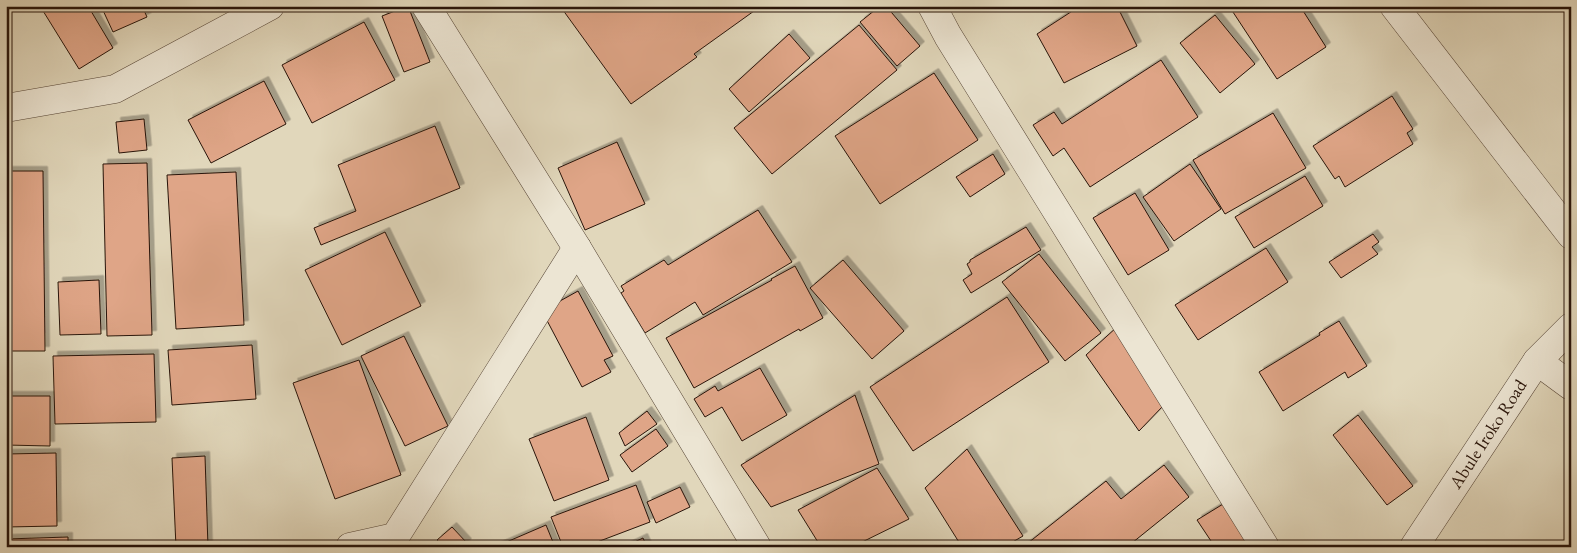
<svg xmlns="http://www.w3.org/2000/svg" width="1577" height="553" font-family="'EB Garamond',serif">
<defs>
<filter id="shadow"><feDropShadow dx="4.5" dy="-4.5" stdDeviation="0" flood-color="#0004"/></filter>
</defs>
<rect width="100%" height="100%" fill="#e1d7bb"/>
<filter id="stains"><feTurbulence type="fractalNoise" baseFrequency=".004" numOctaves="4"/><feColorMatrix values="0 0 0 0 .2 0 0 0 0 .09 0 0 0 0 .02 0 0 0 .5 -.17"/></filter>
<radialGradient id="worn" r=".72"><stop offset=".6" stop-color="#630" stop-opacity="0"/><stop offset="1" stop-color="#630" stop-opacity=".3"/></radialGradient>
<g fill="#dfa587" stroke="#28140a" filter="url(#shadow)">
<path d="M40 6H88L113 48 79 69Z"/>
<path d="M101 6H142L147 17 113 32Z"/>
<path d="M408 6 430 62 404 72 382 16Z"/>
<path d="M560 6H761L694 54 697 57 631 104Z"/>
<path d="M880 6H886L920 46 897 66 860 22Z"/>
<path d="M1080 6H1117L1137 46 1064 83 1037 34Z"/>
<path d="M1229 6H1300L1326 47 1277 79Z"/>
<path d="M1215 15 1255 64 1220 93 1180 43Z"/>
<path d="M364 22 395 80 312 123 282 65Z"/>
<path d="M859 25 897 70 772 174 734 128Z"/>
<path d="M789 34 810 58 749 112 729 89Z"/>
<path d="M1161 60 1198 117 1090 187 1064 148 1053 156 1033 125 1054 112 1062 124Z"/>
<path d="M934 73 978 140 880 204 835 136Z"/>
<path d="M264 81 286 124 211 163 188 120Z"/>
<path d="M1392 96 1413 129 1407 133 1413 144 1345 187 1339 176 1335 179 1313 146Z"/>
<path d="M1273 113 1306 168 1225 214 1193 160Z"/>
<path d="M144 119 147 150 119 153 116 122Z"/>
<path d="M435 126 460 188 321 245 314 228 356 211 338 165Z"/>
<path d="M617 142 645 204 585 230 558 168Z"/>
<path d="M993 154 1005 174 970 197 956 177Z"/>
<path d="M147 163 152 335 107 336 103 164Z"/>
<path d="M1190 164 1221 209 1174 241 1143 197Z"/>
<path d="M6 171H43L45 351H6Z"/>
<path d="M236 172 244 325 176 329 167 175Z"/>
<path d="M1305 176 1323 206 1254 248 1235 217Z"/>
<path d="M1135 193 1169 250 1128 275 1093 218Z"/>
<path d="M758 210 792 262 703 315 695 302 645 333 621 293 624 291 621 286 664 260 668 265Z"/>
<path d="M1026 227 1041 250 971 293 963 280 972 274 967 264 970 262V260Z"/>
<path d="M385 232 421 306 342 345 305 270Z"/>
<path d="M1373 234 1379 242 1372 247 1378 254 1341 278 1329 262Z"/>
<path d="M1266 248 1288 282 1198 340 1175 305Z"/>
<path d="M1039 254 1101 333 1065 361 1002 282Z"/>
<path d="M843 260 904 331 872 359 810 288Z"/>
<path d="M795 266 823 318 800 331 799 329 694 388 666 338 772 280 771 279Z"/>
<path d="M99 280 101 334 60 335 58 282Z"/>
<path d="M578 291 613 356 604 360 611 372 582 387 542 311Z"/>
<path d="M1007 297 1049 362 913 451 870 387Z"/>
<path d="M1339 321 1367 366 1348 378 1345 372 1283 411 1259 372 1320 335 1319 333Z"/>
<path d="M1117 327 1164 405 1139 431 1086 355Z"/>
<path d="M404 336 448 426 405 446 361 356Z"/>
<path d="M252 345 256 399 172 405 168 350Z"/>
<path d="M154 354 156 422 55 424 53 356Z"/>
<path d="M359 360 401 475 335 499 293 383Z"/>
<path d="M760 368 787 415 742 441 722 407 705 417 694 399 715 386 718 391Z"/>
<path d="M855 395 879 464 771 507 741 465Z"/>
<path d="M6 396H50V446L6 445Z"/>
<path d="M647 411 657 424 625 446 619 433Z"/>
<path d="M1358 415 1413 486 1387 505 1333 435Z"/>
<path d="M586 417 609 480 554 501 529 439Z"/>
<path d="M656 429 668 446 632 472 620 455Z"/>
<path d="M967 449 1023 536 1004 547H962L925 488Z"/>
<path d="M56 453 57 526 6 527V454Z"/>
<path d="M205 456 208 547H176L172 458Z"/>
<path d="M1164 465 1189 497 1127 547H1023L1106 481 1121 499Z"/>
<path d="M877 468 909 519 852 547H821L798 510Z"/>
<path d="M636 485 650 522 584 547H563L551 517Z"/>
<path d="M680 487 690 507 656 523 647 502Z"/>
<path d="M1228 501 1255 547H1215L1197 520Z"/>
<path d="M546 525 555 547H495Z"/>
<path d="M452 527 467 543 462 547H444L437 540Z"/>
<path d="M68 537V547H6V539Z"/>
<path d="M643 538 647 547H624Z"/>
</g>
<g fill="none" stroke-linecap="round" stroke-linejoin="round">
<g stroke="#564536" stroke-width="29">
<g id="minor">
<path d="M426 6 577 248 757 547"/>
<path d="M932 6 948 36 1265 547"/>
<path d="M1394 6 1571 235"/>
<path d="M6 108 115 89 270 6"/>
<path d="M1537 361 1571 386"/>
<path d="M350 547 395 537 577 248"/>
</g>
</g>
<g stroke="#564536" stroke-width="29">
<path id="tertiary" d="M1414 547 1537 361 1571 327"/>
</g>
<use href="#minor" stroke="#ece5d3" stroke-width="28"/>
<use href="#tertiary" stroke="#ece5d3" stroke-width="28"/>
</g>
<g text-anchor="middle" stroke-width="4" stroke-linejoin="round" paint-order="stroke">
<g font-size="18" fill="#28140a" stroke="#ece5d3">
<text transform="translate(1488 434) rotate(-57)" y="6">Abule Iroko Road</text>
</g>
</g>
<rect width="1577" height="553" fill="none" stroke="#e1d7bb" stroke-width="25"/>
<rect x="8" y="8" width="1562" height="538" fill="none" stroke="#28140a" stroke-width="2.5"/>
<rect x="12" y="12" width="1552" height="528" fill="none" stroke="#28140a"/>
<rect width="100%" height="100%" filter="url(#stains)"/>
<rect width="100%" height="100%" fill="url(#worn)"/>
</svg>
